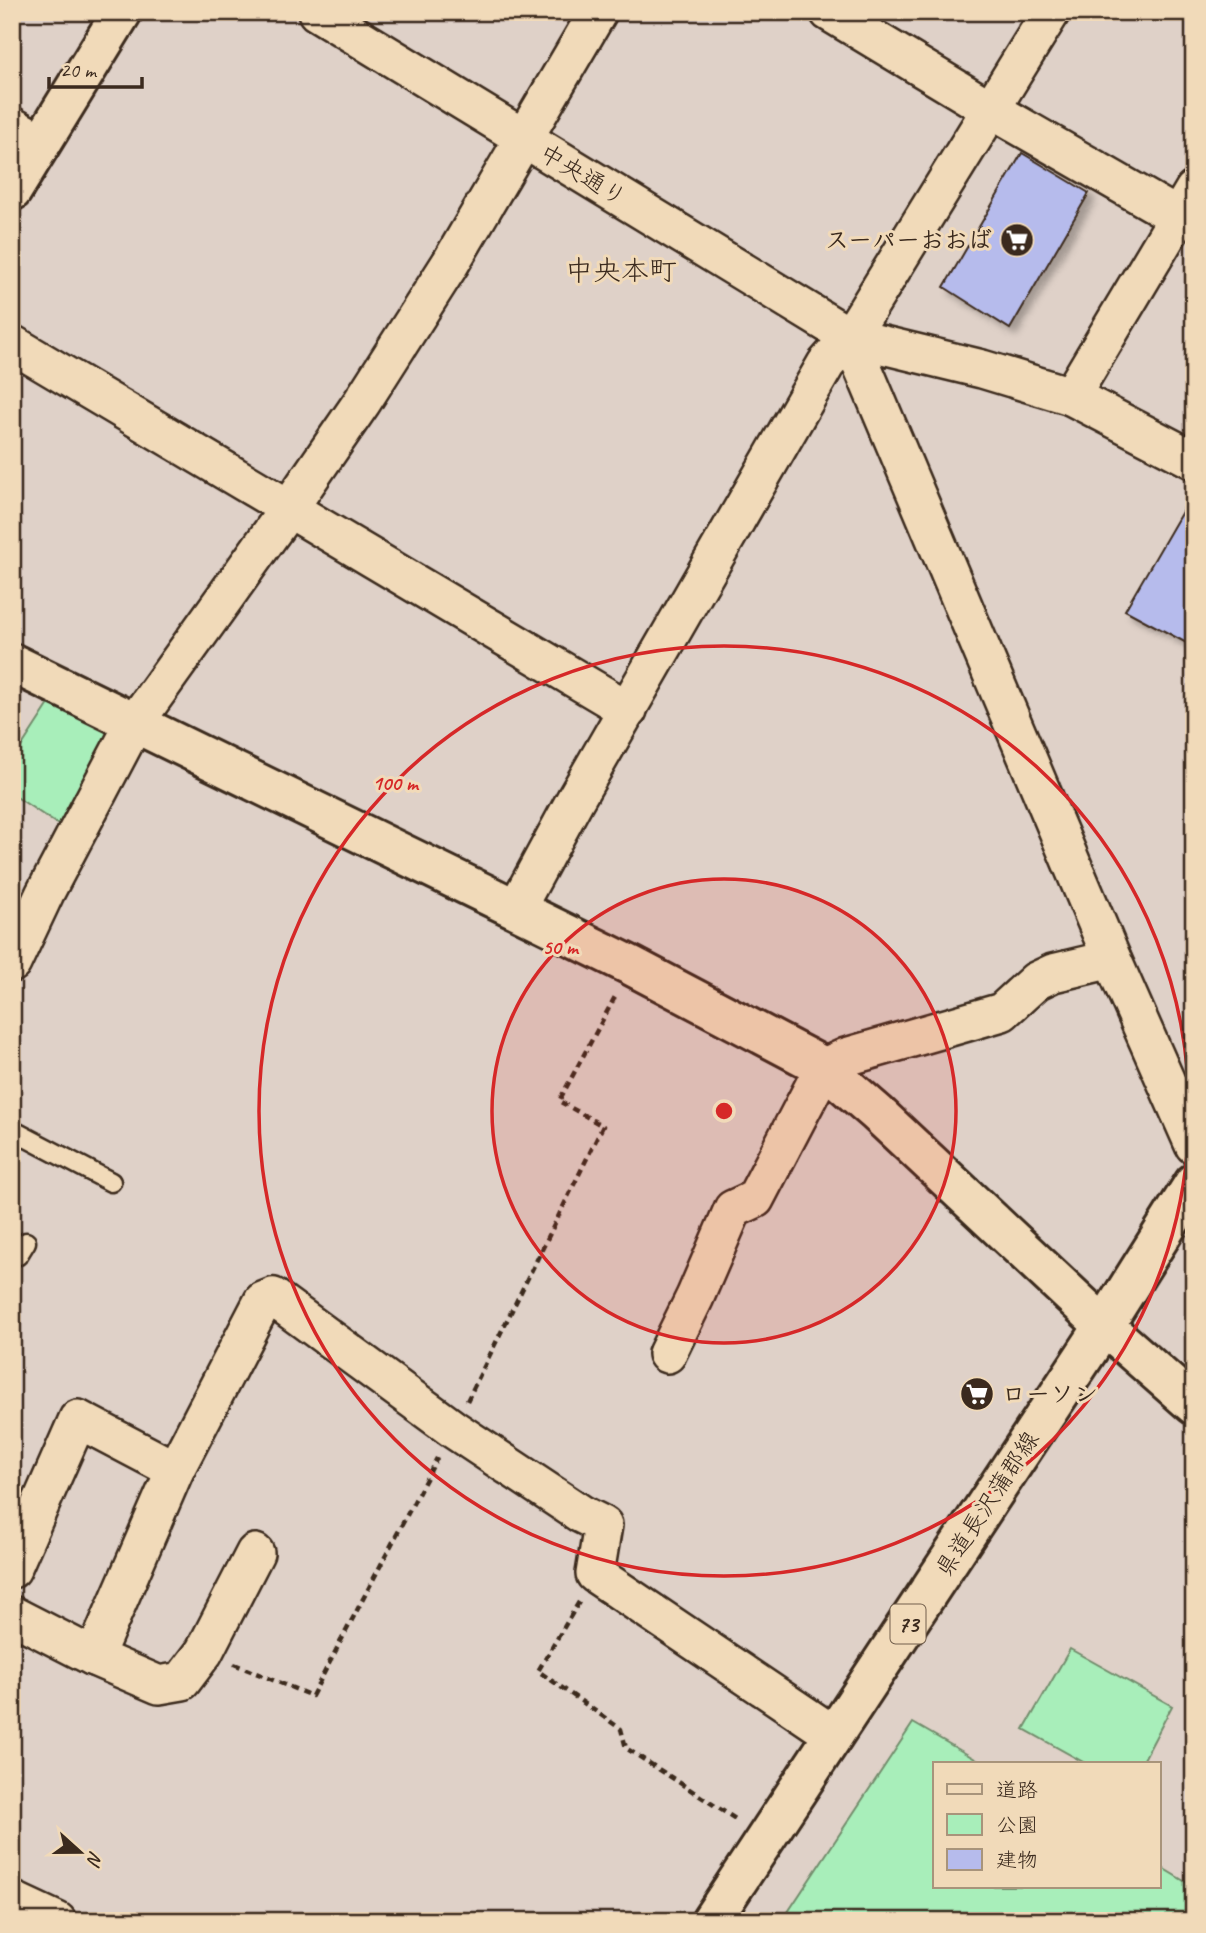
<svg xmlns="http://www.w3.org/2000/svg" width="1206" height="1933" font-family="Caveat,'Klee One',sans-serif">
<defs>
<filter id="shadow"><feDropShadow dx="6" dy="6" stdDeviation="3.5" flood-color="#0004"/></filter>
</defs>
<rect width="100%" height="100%" fill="#dfd1c8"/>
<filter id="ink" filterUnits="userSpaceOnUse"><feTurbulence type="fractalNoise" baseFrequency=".0143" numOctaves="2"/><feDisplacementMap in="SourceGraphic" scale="14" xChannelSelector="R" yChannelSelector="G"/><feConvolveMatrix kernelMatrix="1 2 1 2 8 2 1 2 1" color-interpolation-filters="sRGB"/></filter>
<g filter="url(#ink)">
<g fill="#a8eeba" stroke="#728c6c" stroke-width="2">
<path d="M49 704 112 733 60 826 12 794V761Z"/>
<path d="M1070 1649 1172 1706 1142 1763H1085L1024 1729Z"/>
<path d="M913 1723 982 1763H935V1886H1159V1866L1194 1887V1921H782Z"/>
</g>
<g fill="#b6bbec" stroke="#3b2a1e" stroke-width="2" filter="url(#shadow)">
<path d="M1022 153 1089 193 1010 329 944 287Z"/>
<path d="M1194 491V647L1125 610Z"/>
</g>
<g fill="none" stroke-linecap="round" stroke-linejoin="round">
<g stroke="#3b2a1e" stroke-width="23">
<g id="lane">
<path d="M12 1130 111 1182"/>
<path d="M12 1254 18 1255 26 1242"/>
</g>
</g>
<g stroke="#3b2a1e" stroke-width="42">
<g id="street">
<path d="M317 12 850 337 982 369 1071 396 1194 460"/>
<path d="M829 12 990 109 1178 217 1194 220"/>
<path d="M12 126 42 143"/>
<path d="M850 337 1112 959 1194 1145"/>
<path d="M12 344 628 710"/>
<path d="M1071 396 1194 190"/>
<path d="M516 909 575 800 826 364 850 337 1051 12"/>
<path d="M12 963 45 893 134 724 289 508 362 402 450 264 598 12"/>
<path d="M667 1354 695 1297 733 1209 755 1199 824 1067 846 1057 1002 1012 1036 981 1053 973 1112 959"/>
<path d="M12 1569 78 1419 175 1470"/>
<path d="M12 1615 94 1657 175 1470 263 1301 273 1297 453 1429 581 1514 603 1525 595 1574 834 1735"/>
<path d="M94 1657 159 1685 182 1681 204 1652 255 1553"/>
<path d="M12 1900 57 1921"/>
</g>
</g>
<g stroke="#3b2a1e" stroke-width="44">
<g id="secondary">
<path d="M12 191 122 12"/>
<path d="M12 663 516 909 632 966 824 1067 877 1113 1104 1326 1194 1183"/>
</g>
</g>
<g stroke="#3b2a1e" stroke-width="44">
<path id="primary" d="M711 1921 1104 1326 1194 1405"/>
</g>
<g stroke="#3b2a1e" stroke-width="4.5" stroke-dasharray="7 5" stroke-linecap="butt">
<path d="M467 1401 603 1126 559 1101 616 995"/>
<path d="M579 1602 538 1671 621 1729 626 1748 737 1820"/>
<path d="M234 1664 312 1696 437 1458"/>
</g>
<use href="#lane" stroke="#f1dab9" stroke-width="18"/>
<use href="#street" stroke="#f1dab9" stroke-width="37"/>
<use href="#secondary" stroke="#f1dab9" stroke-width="38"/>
<use href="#primary" stroke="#f1dab9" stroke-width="38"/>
</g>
</g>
<circle cx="724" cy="1111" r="232" fill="#d62828" fill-opacity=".12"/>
<g fill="none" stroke="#d62828" stroke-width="3.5">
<circle cx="724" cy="1111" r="232"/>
<circle cx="724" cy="1111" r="465"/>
</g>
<defs>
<g id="supermarket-disc" transform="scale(1.75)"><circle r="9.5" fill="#3b2a1e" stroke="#f1dab9"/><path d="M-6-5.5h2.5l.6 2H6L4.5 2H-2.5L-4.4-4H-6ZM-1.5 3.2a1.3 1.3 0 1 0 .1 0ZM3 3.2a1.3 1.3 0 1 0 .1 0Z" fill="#fff"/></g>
</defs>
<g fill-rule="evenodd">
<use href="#supermarket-disc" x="1017" y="240"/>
<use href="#supermarket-disc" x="977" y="1394"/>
</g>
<g text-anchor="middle" stroke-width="6" stroke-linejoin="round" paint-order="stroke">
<rect fill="#f1dab9" stroke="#725f4c" stroke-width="2" x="890.5" y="1604.5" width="35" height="39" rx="5"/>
<g font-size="23" font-weight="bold" fill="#3b2a1e">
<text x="908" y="1632">73</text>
</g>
<g font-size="24" fill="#3b2a1e" stroke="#f1dab9">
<text transform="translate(583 175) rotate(31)" y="8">中央通り</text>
<text transform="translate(987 1504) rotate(-57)" y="8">県道長沢蒲郡線</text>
</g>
<g font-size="24" font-weight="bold" fill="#3b2a1e" stroke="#f1dab9" text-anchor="end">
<text x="992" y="248">スーパーおおば</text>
<text x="1002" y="1402" text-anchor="start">ローソン</text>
</g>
<g font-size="28" fill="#3b2a1e" stroke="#f1dab9">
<text x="621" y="280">中央本町</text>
</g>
</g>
<circle cx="724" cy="1111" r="10" fill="#d62828" stroke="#f1dab9" stroke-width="3.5"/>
<g font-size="21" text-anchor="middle" font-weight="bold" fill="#d62828" stroke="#f1dab9" stroke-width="6" stroke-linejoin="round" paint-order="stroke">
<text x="395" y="790">100 m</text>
<text x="560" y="954">50 m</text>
</g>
<rect width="1206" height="1933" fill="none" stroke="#f1dab9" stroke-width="42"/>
<rect x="21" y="21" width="1164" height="1891" fill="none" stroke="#3b2a1e" stroke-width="2.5" filter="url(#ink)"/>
<rect x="933" y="1762" width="228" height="126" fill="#f1dab9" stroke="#a8947b" stroke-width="2"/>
<rect x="947" y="1784" width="35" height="10" fill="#f1dab9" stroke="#a8947b" stroke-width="2"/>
<text x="996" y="1797" font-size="21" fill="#3b2a1e">道路</text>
<rect x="947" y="1814" width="35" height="21" fill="#a8eeba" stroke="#a8947b" stroke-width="2"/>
<text x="996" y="1832" font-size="21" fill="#3b2a1e">公園</text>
<rect x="947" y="1849" width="35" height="21" fill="#b6bbec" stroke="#a8947b" stroke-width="2"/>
<text x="996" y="1867" font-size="21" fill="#3b2a1e">建物</text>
<g transform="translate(80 1852) rotate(111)" stroke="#f1dab9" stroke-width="5" paint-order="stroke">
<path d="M0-5L12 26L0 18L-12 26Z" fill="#3b2a1e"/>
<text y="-10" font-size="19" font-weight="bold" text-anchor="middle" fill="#3b2a1e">N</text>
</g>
<path d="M49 77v10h93v-10" fill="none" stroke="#3b2a1e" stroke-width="3.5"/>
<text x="60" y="77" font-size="21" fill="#3b2a1e" stroke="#f1dab9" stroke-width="5" paint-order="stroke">20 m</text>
</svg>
